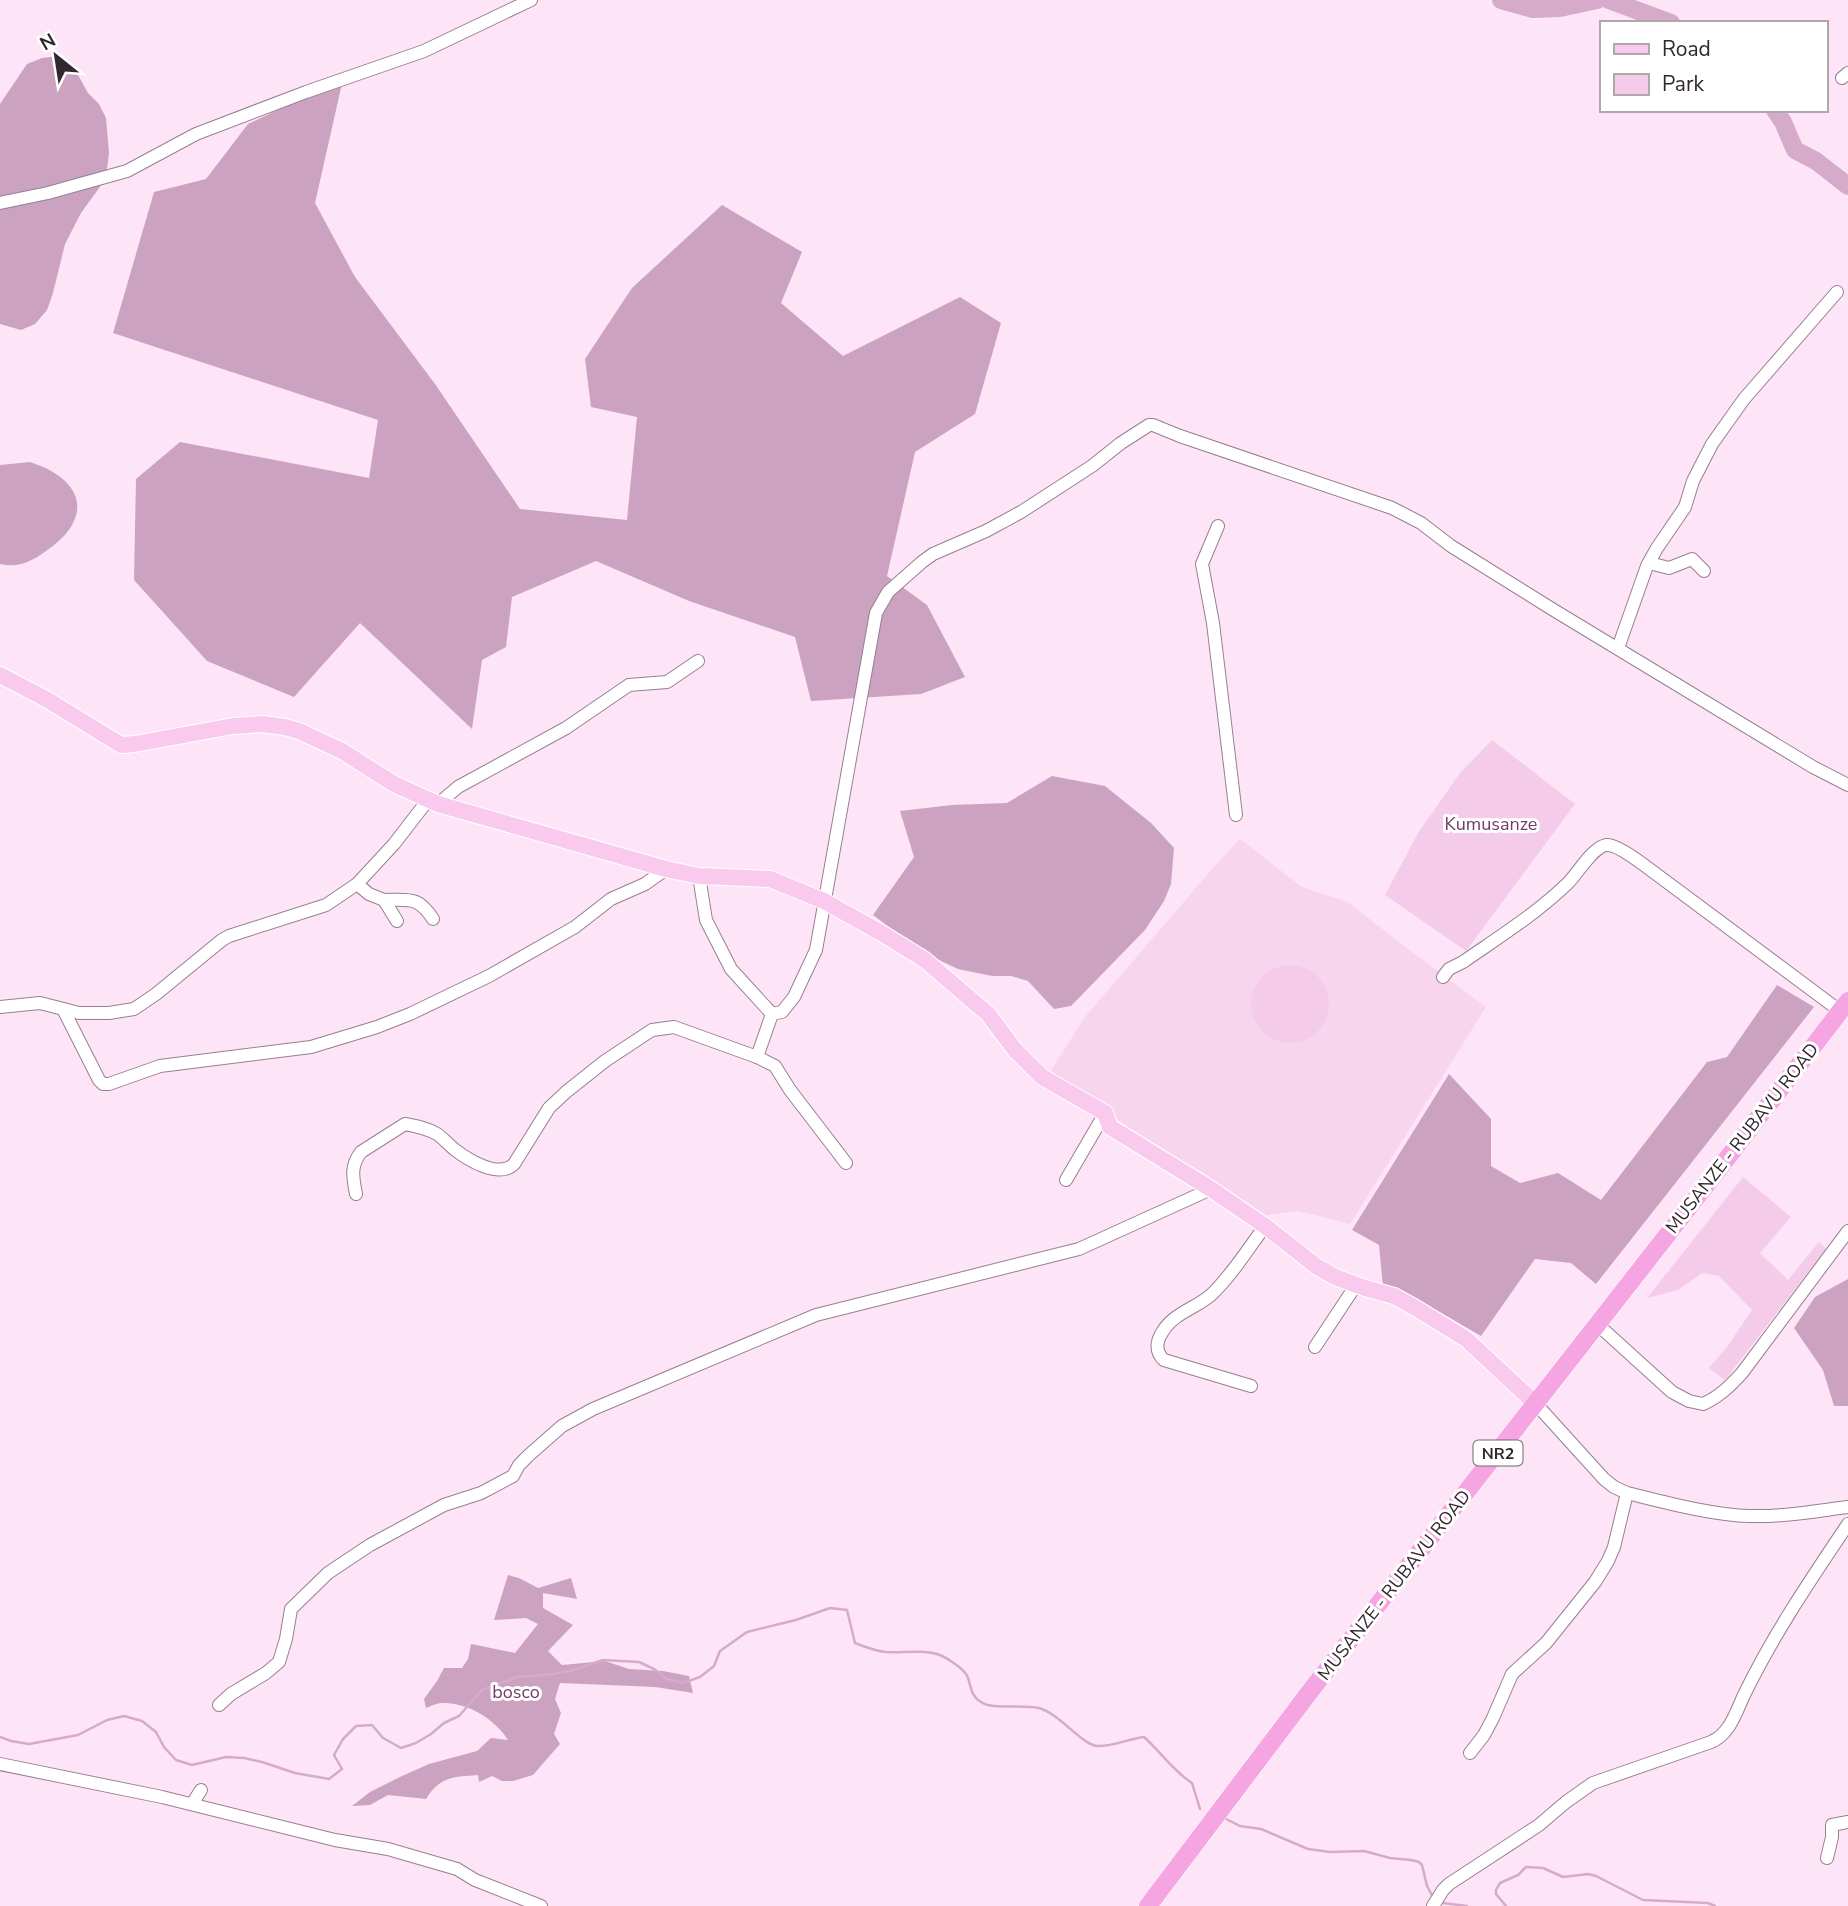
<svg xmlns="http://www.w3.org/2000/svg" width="1848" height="1906" font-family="'Nunito Sans',sans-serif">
<rect width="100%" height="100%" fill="#fee4f7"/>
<path fill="#f6d5ed" d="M1240 839 1302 887 1348 902 1395 939 1486 1007 1350 1224 1298 1211 1258 1216 1239 1203 1207 1175 1165 1151 1070 1089 1051 1070 1085 1017 1212 869Z"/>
<g fill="#f4cce9">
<path d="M1492 740 1575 804 1466 951 1385 895 1418 833 1460 773Z"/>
<circle cx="1290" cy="1004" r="39"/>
<path d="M1743 1177 1791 1217 1760 1253 1788 1280 1819 1242 1826 1249 1725 1380 1709 1368 1727 1347 1752 1310 1719 1276 1702 1273 1678 1290 1647 1298Z"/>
</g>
<g fill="#cca2c1">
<path d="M58 56 72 64 88 93 99 104 106 118 109 153 107 169 102 184 81 213 65 244 53 293 47 310 35 324 21 330 0 324V104L27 64 42 58Z"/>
<path d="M343 79 315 203 355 277 435 384 520 509 627 520 637 417 591 407 585 359 632 288 722 205 802 252 781 303 843 356 960 297 1001 323 975 414 915 452 887 576 927 605 965 677 921 694 811 701 795 637 689 601 596 561 512 597 506 647 482 660 472 729 360 623 294 697 207 661 134 580 136 479 180 442 369 478 378 420 113 333 154 192 206 179 248 124Z"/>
<path d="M30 462C84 479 95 518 46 551 31 562 18 568 0 564V465Z"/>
<path d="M1052 776 1105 786 1151 823 1174 848 1171 884 1164 901 1145 930 1071 1006 1054 1009 1028 981 1011 976H992L958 969 922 952 873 915 914 857 900 811 952 805 1007 803Z"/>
<path d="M1777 985 1814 1007 1596 1284 1571 1263 1535 1259 1481 1336 1417 1299 1383 1286 1379 1245 1352 1230 1449 1074 1491 1119V1166L1520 1183 1558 1173 1601 1200 1707 1062 1727 1057Z"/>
<path d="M1848 1279V1406H1834L1823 1370 1794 1328 1815 1297Z"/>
<path d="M508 1575 519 1578 538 1588 571 1578 577 1599 543 1593V1608L573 1625 548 1651 562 1665 605 1661 629 1669 663 1671 689 1676 693 1693 655 1687 560 1683 555 1699 561 1713 554 1734 560 1744 533 1775 513 1781H502L492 1776 479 1782 478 1775C454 1777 440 1776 426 1799L388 1795 370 1805 352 1806 370 1792 402 1776 429 1764 477 1751 491 1738 508 1740C495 1719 467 1702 442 1703 437 1703 431 1706 426 1708L424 1699 437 1681 444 1668H462L468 1659 471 1644 515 1653 538 1624 526 1618 494 1620Z"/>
</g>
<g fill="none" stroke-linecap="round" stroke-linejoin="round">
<g stroke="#d6abca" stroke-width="2.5">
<path d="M0 1737 11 1741 29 1744 78 1735 107 1720 124 1716 142 1721 156 1732 164 1747 176 1760 192 1765 226 1757 244 1758 262 1762 295 1773 329 1779 342 1769 334 1755 343 1739 356 1726 372 1725 383 1738 401 1748 416 1743 431 1734 444 1723 459 1716 482 1690 517 1677 553 1674 570 1671 603 1660 639 1662 654 1669 667 1679 683 1683 700 1677 714 1666 720 1651 747 1632 796 1620 830 1608 847 1610 855 1643C865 1647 875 1651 886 1652 903 1653 923 1649 940 1655 947 1658 961 1667 966 1674 972 1683 968 1694 981 1702 992 1710 1023 1704 1039 1708 1060 1714 1081 1744 1097 1746 1112 1747 1128 1739 1144 1737 1161 1752 1173 1771 1192 1783L1200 1809"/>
<path d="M1224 1818 1240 1826 1261 1829 1308 1849 1330 1852 1364 1851 1390 1858 1411 1860 1419 1862 1422 1865 1427 1886 1433 1897"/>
<path d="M1443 1903 1467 1906"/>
<path d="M1506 1906 1496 1894V1890L1500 1883 1518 1875 1526 1867 1543 1868 1563 1877 1588 1874 1596 1876 1643 1900 1708 1903 1715 1906"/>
</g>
<g stroke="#d6abca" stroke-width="18">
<path d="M1501 0 1533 9 1560 8 1597 0"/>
<path d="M1609 0 1671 23"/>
<path d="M1775 110 1783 122 1795 150 1816 161 1848 186"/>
</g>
<g stroke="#977f90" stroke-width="14">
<g id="minor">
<path d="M1842 78 1848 73"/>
<path d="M0 203 48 193 127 171 196 134 306 92 424 51 531 0"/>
<path d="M1218 526 1202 564 1213 623 1236 815"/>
<path d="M1649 563 1669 568 1692 559 1704 571"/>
<path d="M1618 648 1647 566 1657 548 1685 507 1693 481 1712 444 1744 399 1837 292"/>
<path d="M438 804 458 787 566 728 629 685 667 682 698 661"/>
<path d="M699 876 706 920 731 969 772 1014 757 1057 775 1066 790 1090 846 1163"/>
<path d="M357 884 369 894 384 900 397 921"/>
<path d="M384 900C410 900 418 896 433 919"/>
<path d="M1443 977 1449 969 1463 962C1499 937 1536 914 1568 883 1578 873 1592 848 1606 845 1616 844 1636 859 1644 865L1840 1011"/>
<path d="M0 1007 40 1003 79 1013H109L134 1009 156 994 222 940 229 936 326 905 357 884 394 844 428 800"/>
<path d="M63 1009 99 1080 103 1084H109L160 1066 311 1047 377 1027 410 1014 489 976 575 927 611 899 645 884 666 869"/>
<path d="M772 1014 782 1012 794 997 816 950 876 613 888 592 922 562 933 554 986 531 1021 512 1092 466 1121 443 1149 425H1153L1180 436 1392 508 1421 523 1451 546 1552 609 1813 767 1848 785"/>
<path d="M1066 1180 1105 1113"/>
<path d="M356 1194C353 1178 350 1166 361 1152L405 1124C416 1126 427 1128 437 1134 443 1138 448 1144 454 1149 468 1160 499 1179 514 1164L549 1108 566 1092 605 1061 652 1030 674 1027 757 1057"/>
<path d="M1597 1324 1672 1392 1689 1401 1703 1404C1719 1397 1730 1386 1742 1373L1848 1231"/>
<path d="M1315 1347 1356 1285"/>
<path d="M1251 1386 1164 1360C1155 1352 1156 1341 1163 1331 1174 1313 1196 1308 1211 1295 1232 1275 1248 1249 1265 1226"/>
<path d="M1536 1404 1604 1479 1614 1487 1627 1493C1664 1502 1712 1515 1750 1516 1783 1517 1816 1511 1848 1507"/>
<path d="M219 1705 231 1694 266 1673 279 1662 286 1639 291 1609 328 1573 370 1545 444 1505 481 1493 513 1476 519 1465 529 1455 562 1426 593 1409 816 1315 1079 1249 1211 1189"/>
<path d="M1470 1753 1484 1735 1493 1718 1512 1674 1546 1643 1595 1582 1608 1561 1614 1547 1627 1493"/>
<path d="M0 1764 162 1797 335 1840 388 1849 457 1869 475 1880 541 1906"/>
<path d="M192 1804 201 1790"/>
<path d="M1827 1858 1832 1837V1825L1848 1822"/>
<path d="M1433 1906 1443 1890 1449 1884 1539 1825 1566 1802 1593 1783 1711 1742C1730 1734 1736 1712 1744 1695 1773 1635 1811 1579 1848 1524"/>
</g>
</g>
<g stroke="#fff" stroke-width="18">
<path id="major" d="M0 675 46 699 121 745 135 744 233 726 262 724 285 727 299 731 342 751 394 784 438 804 666 869 699 876 770 879 824 901 883 934 925 960 988 1014 1015 1050 1042 1077 1105 1113 1110 1127 1211 1189 1265 1226 1316 1266 1335 1277 1365 1288 1394 1296 1414 1307 1466 1339 1536 1404"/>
</g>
<g stroke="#fff" stroke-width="19">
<path id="highway" d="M1148 1906 1308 1694 1722 1165 1848 1001"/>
</g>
<use href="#minor" stroke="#fff" stroke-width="12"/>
<use href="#major" stroke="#f9caee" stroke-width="16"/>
<use href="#highway" stroke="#f5a6e2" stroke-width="18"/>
</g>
<g text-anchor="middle" stroke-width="6" stroke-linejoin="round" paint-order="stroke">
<rect fill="#fff" stroke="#6f686d" stroke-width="2" x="1473.5" y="1440.5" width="49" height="25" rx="5"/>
<g font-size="16" font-weight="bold" fill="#31272e">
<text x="1498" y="1459">NR2</text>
</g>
<g font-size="18" fill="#723d66" stroke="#fff">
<text x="1491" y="830">Kumusanze</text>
<text x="516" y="1698">bosco</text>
</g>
<g font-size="18" fill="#31272e" stroke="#fff">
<text transform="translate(1742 1138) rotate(-52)" y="6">MUSANZE - RUBAVU ROAD</text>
<text transform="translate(1394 1585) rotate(-52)" y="6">MUSANZE - RUBAVU ROAD</text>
</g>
</g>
<rect x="1600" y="21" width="228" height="91" fill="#ffffff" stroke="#ada9ab" stroke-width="2"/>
<rect x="1614" y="44" width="35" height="10" fill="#f9caee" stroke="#ada9ab" stroke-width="2"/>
<text x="1662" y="56" font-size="21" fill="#31272e">Road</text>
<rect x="1614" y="74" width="35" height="21" fill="#f4cce9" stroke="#ada9ab" stroke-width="2"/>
<text x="1662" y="91" font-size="21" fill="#31272e">Park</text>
<g transform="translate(56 56) rotate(330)" stroke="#ffffff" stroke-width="5" paint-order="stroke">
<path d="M0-5L12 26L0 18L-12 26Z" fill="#31272e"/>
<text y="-10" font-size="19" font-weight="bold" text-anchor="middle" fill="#31272e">N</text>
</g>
</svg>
